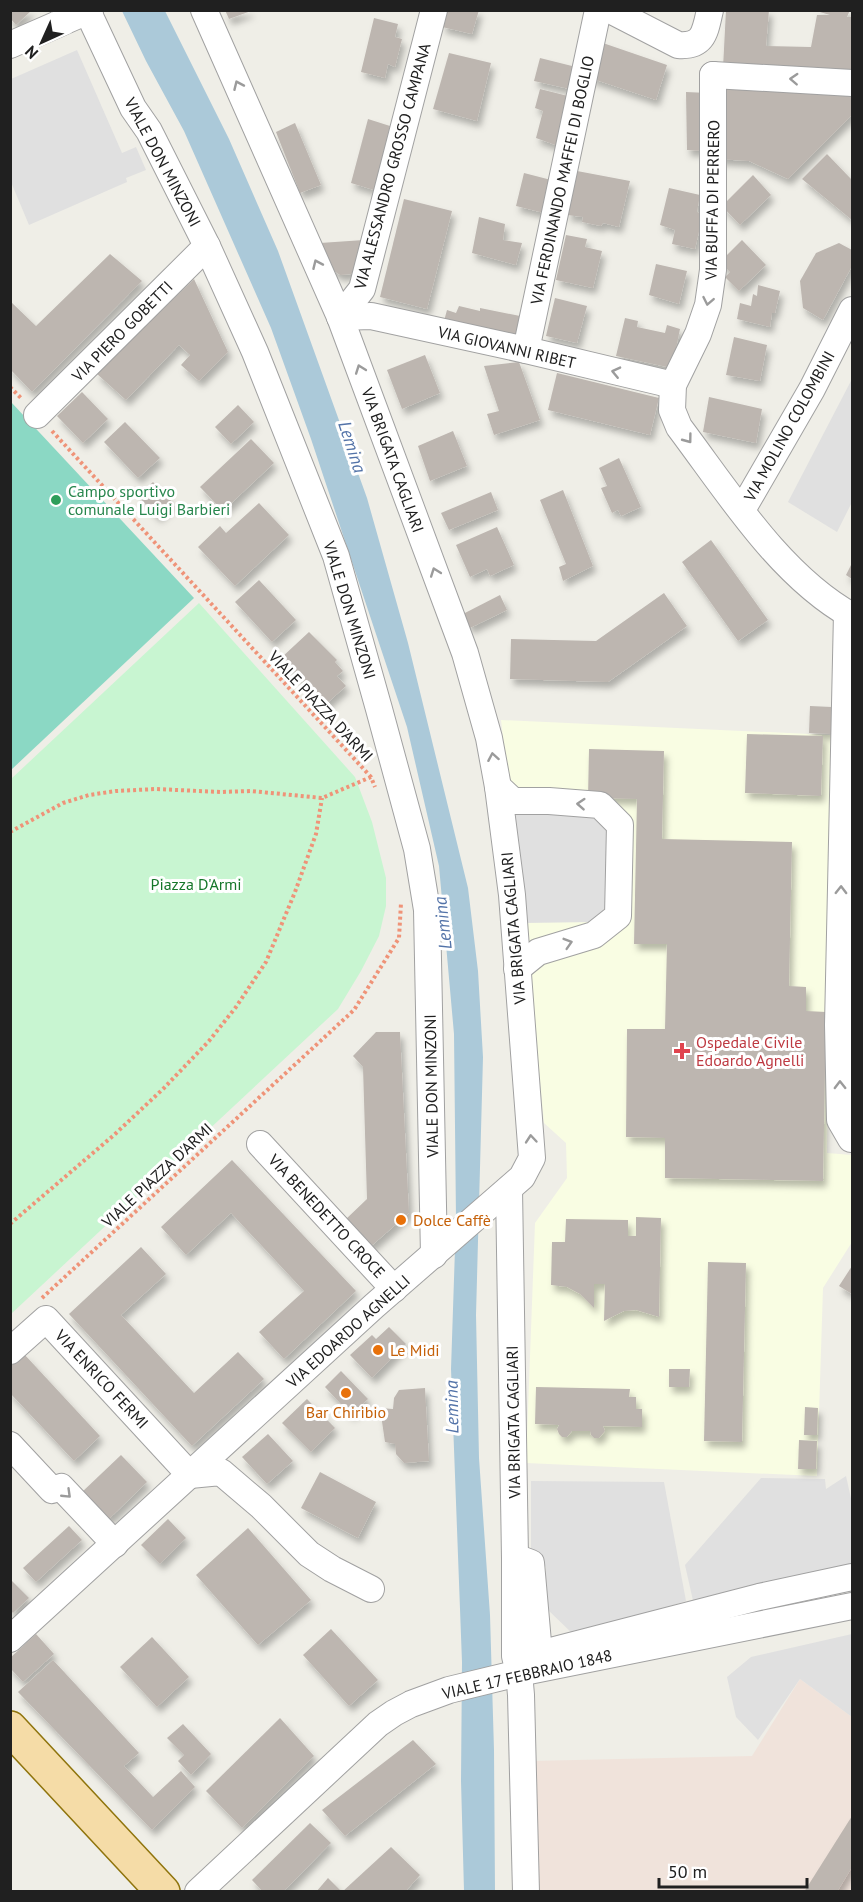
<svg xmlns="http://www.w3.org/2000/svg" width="863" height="1902" font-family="'PT Sans',sans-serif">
<defs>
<filter id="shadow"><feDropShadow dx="3.5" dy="6" stdDeviation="3" flood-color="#0004"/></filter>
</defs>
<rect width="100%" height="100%" fill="#efeee7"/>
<path fill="#f9fde3" d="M501 720 831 735 827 1153 852 1155V1242L823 1288 817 1476 526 1463 535 1223 567 1178 566 1143 544 1123 530 979Z"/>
<path fill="#f0e3db" d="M800 1679 852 1717V1891H533L531 1761 752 1756Z"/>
<path fill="#c8f5d1" d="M199 603 355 777 372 822 386 878V906L379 936 361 971 338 1009 11 1314V779Z"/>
<path fill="#8bd8c4" d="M11 402 194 598 11 770Z"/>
<g fill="#e0e0e0">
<path d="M77 50 122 153 136 147 146 170 126 178 127 182 29 225 11 182V79Z"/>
<path d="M852 379V502L837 532 788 502Z"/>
<path d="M511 807 595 813 613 830 609 903 594 922 525 923Z"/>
<path d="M846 1476 852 1503V1567L694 1605 685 1565 761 1478 825 1479 826 1489Z"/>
<path d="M531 1481 664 1482 686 1601 664 1608 654 1616 573 1634 546 1608V1567L531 1551Z"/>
<path d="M852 1634V1717L800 1679 758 1740 736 1717 727 1677 751 1657Z"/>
</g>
<path fill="#abc9d9" d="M122 11H165L229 139 278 251 367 498 408 643 468 888 478 971 483 1057 476 1315 479 1458 490 1615 494 1750 495 1891H464L461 1781 462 1662 451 1369 456 1219 454 1034 439 866 407 727 311 439 271 328 184 131 146 61Z"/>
<g fill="#bdb6b0" filter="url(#shadow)">
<path d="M10 10H32L16 25 10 18Z"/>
<path d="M225 10H251V11L229 19Z"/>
<path d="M445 10H479L472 34 442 27Z"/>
<path d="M726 10H769L766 46 811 47 817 15H830L813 10H850L847 17H852V76L723 68Z"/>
<path d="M374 18 398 24 395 37 402 39 395 67 388 64 385 78 361 72Z"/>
<path d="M600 42 667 65 656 100 590 78Z"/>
<path d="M449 53 491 63 477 121 433 109Z"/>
<path d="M540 58 580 68 574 90 534 81Z"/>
<path d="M722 81 852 95V115L788 179 749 161 718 159Z"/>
<path d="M540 89 572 97 561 147 536 138 543 111 535 108Z"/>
<path d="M686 92 708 93 707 151 687 150Z"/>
<path d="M368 119 390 126 374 190 351 183Z"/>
<path d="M295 123 321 185 300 193 276 132Z"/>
<path d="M827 154 852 180V220L802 179Z"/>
<path d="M577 171 630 181 619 227 603 223 601 226 582 222 583 217 567 215Z"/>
<path d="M524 173 555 181 548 214 516 206Z"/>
<path d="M753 175 771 195 740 225 722 206Z"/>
<path d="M669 188 700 195 697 212 703 214 695 249 672 244 675 230 660 225Z"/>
<path d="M404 199 452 211 427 309 380 297Z"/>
<path d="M479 217 505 224 503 240 522 243 516 265 472 253Z"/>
<path d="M566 235 587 239 585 247 602 251 593 288 556 280Z"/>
<path d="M364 240 360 263 351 274 340 275 331 269 320 243Z"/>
<path d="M742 240 766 265 739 291 725 277 730 272 720 262Z"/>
<path d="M839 243 852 250V266L823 320 803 308 800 281 816 253Z"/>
<path d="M110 254 142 281 32 392 10 369V301L36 326Z"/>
<path d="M656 264 687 271 679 304 649 295Z"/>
<path d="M194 279 228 352 199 381 181 365 190 355 179 345 126 400 96 373Z"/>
<path d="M758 285 780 291 775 313H772L770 327 737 319 740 303 751 306 753 294 757 296Z"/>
<path d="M555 298 587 306 577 343 546 336Z"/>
<path d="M459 306 480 311V308L525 317 521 341 444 321 447 310 456 313Z"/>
<path d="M625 318 638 321 637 327 665 333 667 325 680 329 672 368 616 356Z"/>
<path d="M734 337 767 345 760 381 726 375Z"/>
<path d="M425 355 440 393 402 409 387 370Z"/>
<path d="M519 362 540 420 494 435 487 414 499 411 484 366Z"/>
<path d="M557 373 659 398 650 435 548 410Z"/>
<path d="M82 392 108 419 83 443 57 416Z"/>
<path d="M709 397 762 409 756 443 703 432Z"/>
<path d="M238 405 254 422 231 444 215 427Z"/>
<path d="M125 422 160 458 138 478 104 442Z"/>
<path d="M453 431 467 466 430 481 418 446Z"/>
<path d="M251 439 274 463 223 511 200 487Z"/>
<path d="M619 458 641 507 621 516 618 510 612 513 601 488 607 486 599 468Z"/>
<path d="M153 482 173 503 158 517 138 496Z"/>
<path d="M563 490 593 566 563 581 559 567 566 564 540 500Z"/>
<path d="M491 492 498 510 449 530 441 513Z"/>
<path d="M259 503 289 535 235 586 198 547 220 526 226 533Z"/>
<path d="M497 527 514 565 490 576 487 569 470 577 456 545Z"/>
<path d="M711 540 768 620 738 641 682 562Z"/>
<path d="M852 563V579L846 575Z"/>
<path d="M259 580 296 620 272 642 235 602Z"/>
<path d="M664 593 687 626 608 682 510 679 511 639 596 641Z"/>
<path d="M500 595 507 610 470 628 463 614Z"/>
<path d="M309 632 337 660 335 662 343 671 337 676 346 686 325 705 281 658Z"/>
<path d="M810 706 832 707 831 734 809 733Z"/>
<path d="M747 734 823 736 821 796 745 793Z"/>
<path d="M589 749 664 751 662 839 792 842 789 986 806 987V1011L826 1012 823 1181 665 1178V1138L626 1137 627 1029H665L667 944H634L637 799 588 798Z"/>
<path d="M376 1032H400L409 1213 370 1247 345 1220 367 1199 363 1067 353 1056Z"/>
<path d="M232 1160 356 1291 284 1359 259 1332 304 1291 231 1213 186 1255 161 1227Z"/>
<path d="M636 1217 661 1218 659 1317 636 1310 624 1311 604 1321 605 1284H594V1308L580 1294 567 1287 551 1285 552 1242H565L566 1219 628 1220V1236H636Z"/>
<path d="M141 1247 166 1274 121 1315 194 1393 238 1352 264 1379 192 1446 69 1314Z"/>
<path d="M708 1262 746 1263 742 1442 704 1441Z"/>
<path d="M852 1266V1294L839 1286Z"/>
<path d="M389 1327 406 1344 372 1378 350 1355 372 1335 376 1339Z"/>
<path d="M24 1354 100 1436 74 1461 10 1393V1367Z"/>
<path d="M669 1369H690L689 1387H669Z"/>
<path d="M341 1371 368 1399 351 1415 325 1387Z"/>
<path d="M536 1387 630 1389 629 1397H636V1409H642V1427L603 1426 605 1431 599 1438H594L591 1435 590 1431H572L567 1437H562L559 1434 557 1429 559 1425 535 1424Z"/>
<path d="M425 1388 429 1461 404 1463 396 1454 395 1444 385 1442 380 1408 393 1409 394 1398 399 1390Z"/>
<path d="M307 1399 335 1428 311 1452 282 1423Z"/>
<path d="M805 1407 818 1408 817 1435H804Z"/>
<path d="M268 1434 293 1461 267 1484 242 1457Z"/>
<path d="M799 1440 817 1441 816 1469H798Z"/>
<path d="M121 1455 147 1482 108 1520 81 1493Z"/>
<path d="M320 1472 376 1502 358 1538 301 1508Z"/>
<path d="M168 1519 186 1538 160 1564 141 1545Z"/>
<path d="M69 1526 82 1540 36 1582 23 1568Z"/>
<path d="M248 1528 311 1600 258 1645 196 1575Z"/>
<path d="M10 1579 29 1598 13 1613 10 1610Z"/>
<path d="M331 1629 378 1680 349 1706 303 1655Z"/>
<path d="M36 1634 54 1654 23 1682 10 1668V1658Z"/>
<path d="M152 1637 189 1677 157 1707 120 1667Z"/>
<path d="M53 1660 139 1753 124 1766 153 1797 181 1771 195 1787 152 1830 18 1692Z"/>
<path d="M280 1718 314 1756 242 1828 206 1791Z"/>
<path d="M183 1724 211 1754 191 1775 178 1761 184 1755 167 1738Z"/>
<path d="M413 1740 436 1764 345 1836 322 1810Z"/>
<path d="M852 1816V1867L837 1892H804Z"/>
<path d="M310 1823 331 1843 283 1892H263L252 1880Z"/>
<path d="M391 1847 420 1875 405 1892H342Z"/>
<path d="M328 1878 342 1892H316Z"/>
</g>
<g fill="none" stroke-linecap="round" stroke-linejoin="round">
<g stroke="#a1a1a1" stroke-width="28">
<g id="minor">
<path d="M87 10 133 108 149 131 207 246 255 352 336 556 379 709 417 849 427 910 434 1255"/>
<path d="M610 10 678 45C704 47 705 32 710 10"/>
<path d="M10 45 90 10"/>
<path d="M713 75V270L708 305 698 334 673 385 672 410 679 427C728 492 780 576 852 616"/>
<path d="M713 75 852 83"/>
<path d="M340 317 371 316 526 350 673 385"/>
<path d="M340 317 362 289 434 10"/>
<path d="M526 350 598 10"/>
<path d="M37 415 207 246"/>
<path d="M742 510 812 389 852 310"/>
<path d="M847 613 838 1025 840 1120 851 1139H852"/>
<path d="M498 787 513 801H549L600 805 620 825 618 916 594 935 538 952 517 969"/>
<path d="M260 1144 394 1289"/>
<path d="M509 1189 515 1558V1656L519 1673 521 1695 526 1892"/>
<path d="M10 1351 46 1319 190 1475 221 1472 261 1506 309 1554 332 1569 371 1589"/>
<path d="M10 1445 52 1490 61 1487 115 1544"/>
<path d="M523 1560 531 1563 539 1654 759 1597 852 1577"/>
<path d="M10 1639 374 1306 522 1177 532 1158 512 895 498 787 489 738 465 653 340 317 204 10"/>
<path d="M198 1892 378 1724 394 1713 411 1704 449 1690 519 1673 852 1606"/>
</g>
</g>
<g stroke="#8f740c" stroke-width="36">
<path id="major" d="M10 1728 163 1892"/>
</g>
<g stroke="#ef9378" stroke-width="4" stroke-dasharray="3 3" stroke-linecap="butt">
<path d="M10 387 22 399"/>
<path d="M52 431 371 777 375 787"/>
<path d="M10 832 63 803 89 795 116 791 156 789 220 792 251 791 322 798 371 777"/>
<path d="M10 1224 114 1135 164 1088 209 1041 236 1007 266 962 295 892 316 834 322 798"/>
<path d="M42 1298 354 1010 399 938 401 903"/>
</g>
<use href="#minor" stroke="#fff" stroke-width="26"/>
<use href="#major" stroke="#f5dca7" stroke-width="33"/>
</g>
<defs><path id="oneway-chevron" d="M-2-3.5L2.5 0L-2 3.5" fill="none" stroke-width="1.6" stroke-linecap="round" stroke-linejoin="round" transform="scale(1.5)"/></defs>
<g stroke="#9b9b9b">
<use href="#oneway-chevron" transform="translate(794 79) rotate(-177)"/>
<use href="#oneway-chevron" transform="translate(238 85) rotate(-114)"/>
<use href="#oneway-chevron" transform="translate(317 264) rotate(-114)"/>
<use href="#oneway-chevron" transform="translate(708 301) rotate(101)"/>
<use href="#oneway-chevron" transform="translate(360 369) rotate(-110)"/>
<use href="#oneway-chevron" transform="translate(616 372) rotate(-167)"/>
<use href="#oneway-chevron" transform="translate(688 439) rotate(53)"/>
<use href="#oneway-chevron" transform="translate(435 572) rotate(-110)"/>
<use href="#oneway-chevron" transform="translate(493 757) rotate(-100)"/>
<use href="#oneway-chevron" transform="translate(581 804) rotate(-176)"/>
<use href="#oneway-chevron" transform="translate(841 890) rotate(-89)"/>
<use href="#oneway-chevron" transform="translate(568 943) rotate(-17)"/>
<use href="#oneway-chevron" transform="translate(840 1085) rotate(-91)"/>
<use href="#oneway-chevron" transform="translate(531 1139) rotate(-95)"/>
<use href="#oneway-chevron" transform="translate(67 1494) rotate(44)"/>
</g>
<circle fill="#2e9e5b" stroke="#fff" stroke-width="2" cx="56" cy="500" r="6"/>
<path fill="#e0444e" stroke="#fff" stroke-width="2" d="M679 1042h6v6h6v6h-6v6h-6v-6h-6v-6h6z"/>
<g fill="#e8710a" stroke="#fff" stroke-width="2">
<circle cx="401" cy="1220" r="6"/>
<circle cx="378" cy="1350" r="6"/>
<circle cx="346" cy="1393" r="6"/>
</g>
<g text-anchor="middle" stroke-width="6" stroke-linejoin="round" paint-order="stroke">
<g font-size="16" fill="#202020" stroke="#fff">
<text transform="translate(163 162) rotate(62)" y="6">VIALE DON MINZONI</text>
<text transform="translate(392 166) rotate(-75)" y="6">VIA ALESSANDRO GROSSO CAMPANA</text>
<text transform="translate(562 180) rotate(-78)" y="6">VIA FERDINANDO MAFFEI DI BOGLIO</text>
<text transform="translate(712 200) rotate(-89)" y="6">VIA BUFFA DI PERRERO</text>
<text transform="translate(122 331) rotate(-45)" y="6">VIA PIERO GOBETTI</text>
<text transform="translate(507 347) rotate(13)" y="6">VIA GIOVANNI RIBET</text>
<text transform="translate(789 426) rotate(-61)" y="6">VIA MOLINO COLOMBINI</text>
<text transform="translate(393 460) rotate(70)" y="6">VIA BRIGATA CAGLIARI</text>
<text transform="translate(350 610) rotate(73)" y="6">VIALE DON MINZONI</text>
<text transform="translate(321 706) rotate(47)" y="6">VIALE PIAZZA D'ARMI</text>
<text transform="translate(513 928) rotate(-95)" y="6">VIA BRIGATA CAGLIARI</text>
<text transform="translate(431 1086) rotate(-91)" y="6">VIALE DON MINZONI</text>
<text transform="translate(157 1175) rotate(-43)" y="6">VIALE PIAZZA D'ARMI</text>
<text transform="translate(327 1216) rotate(47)" y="6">VIA BENEDETTO CROCE</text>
<text transform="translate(348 1331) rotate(-42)" y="6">VIA EDOARDO AGNELLI</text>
<text transform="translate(102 1379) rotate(47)" y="6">VIA ENRICO FERMI</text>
<text transform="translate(513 1422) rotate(-91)" y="6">VIA BRIGATA CAGLIARI</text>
<text transform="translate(527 1674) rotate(-13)" y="6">VIALE 17 FEBBRAIO 1848</text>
</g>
<g font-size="16" fill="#27864d" stroke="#fff" text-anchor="start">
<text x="68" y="497">Campo sportivo<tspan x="68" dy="18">comunale Luigi Barbieri</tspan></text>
</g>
<g font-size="16" fill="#157629" stroke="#fff">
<text x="196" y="890">Piazza D'Armi</text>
</g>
<g font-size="16" fill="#be3a42" stroke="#fff" text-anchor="start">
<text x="696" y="1048">Ospedale Civile<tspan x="696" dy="18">Edoardo Agnelli</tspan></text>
</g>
<g font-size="16" fill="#c56008" stroke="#fff" text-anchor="start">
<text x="413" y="1226">Dolce Caffè</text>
<text x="390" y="1356">Le Midi</text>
<text x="346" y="1418" text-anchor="middle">Bar Chiribio</text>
</g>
<g font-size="18" font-style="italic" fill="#5373a8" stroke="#fff">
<text transform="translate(352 447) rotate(72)" y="6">Lemina</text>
<text transform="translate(443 923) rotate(-96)" y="6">Lemina</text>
<text transform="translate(452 1407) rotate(-91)" y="6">Lemina</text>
</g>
</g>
<rect width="863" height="1902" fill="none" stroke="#202020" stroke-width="24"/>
<g transform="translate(42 42) rotate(225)" stroke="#ffffff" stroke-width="4.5" paint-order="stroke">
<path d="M0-4.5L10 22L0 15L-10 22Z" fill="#202020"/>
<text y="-9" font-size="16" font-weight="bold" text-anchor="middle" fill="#202020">N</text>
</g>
<path d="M659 1878v9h148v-9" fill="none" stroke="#202020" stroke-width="3"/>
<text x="668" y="1878" font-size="18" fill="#202020" stroke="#ffffff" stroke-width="4.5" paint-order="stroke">50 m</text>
</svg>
